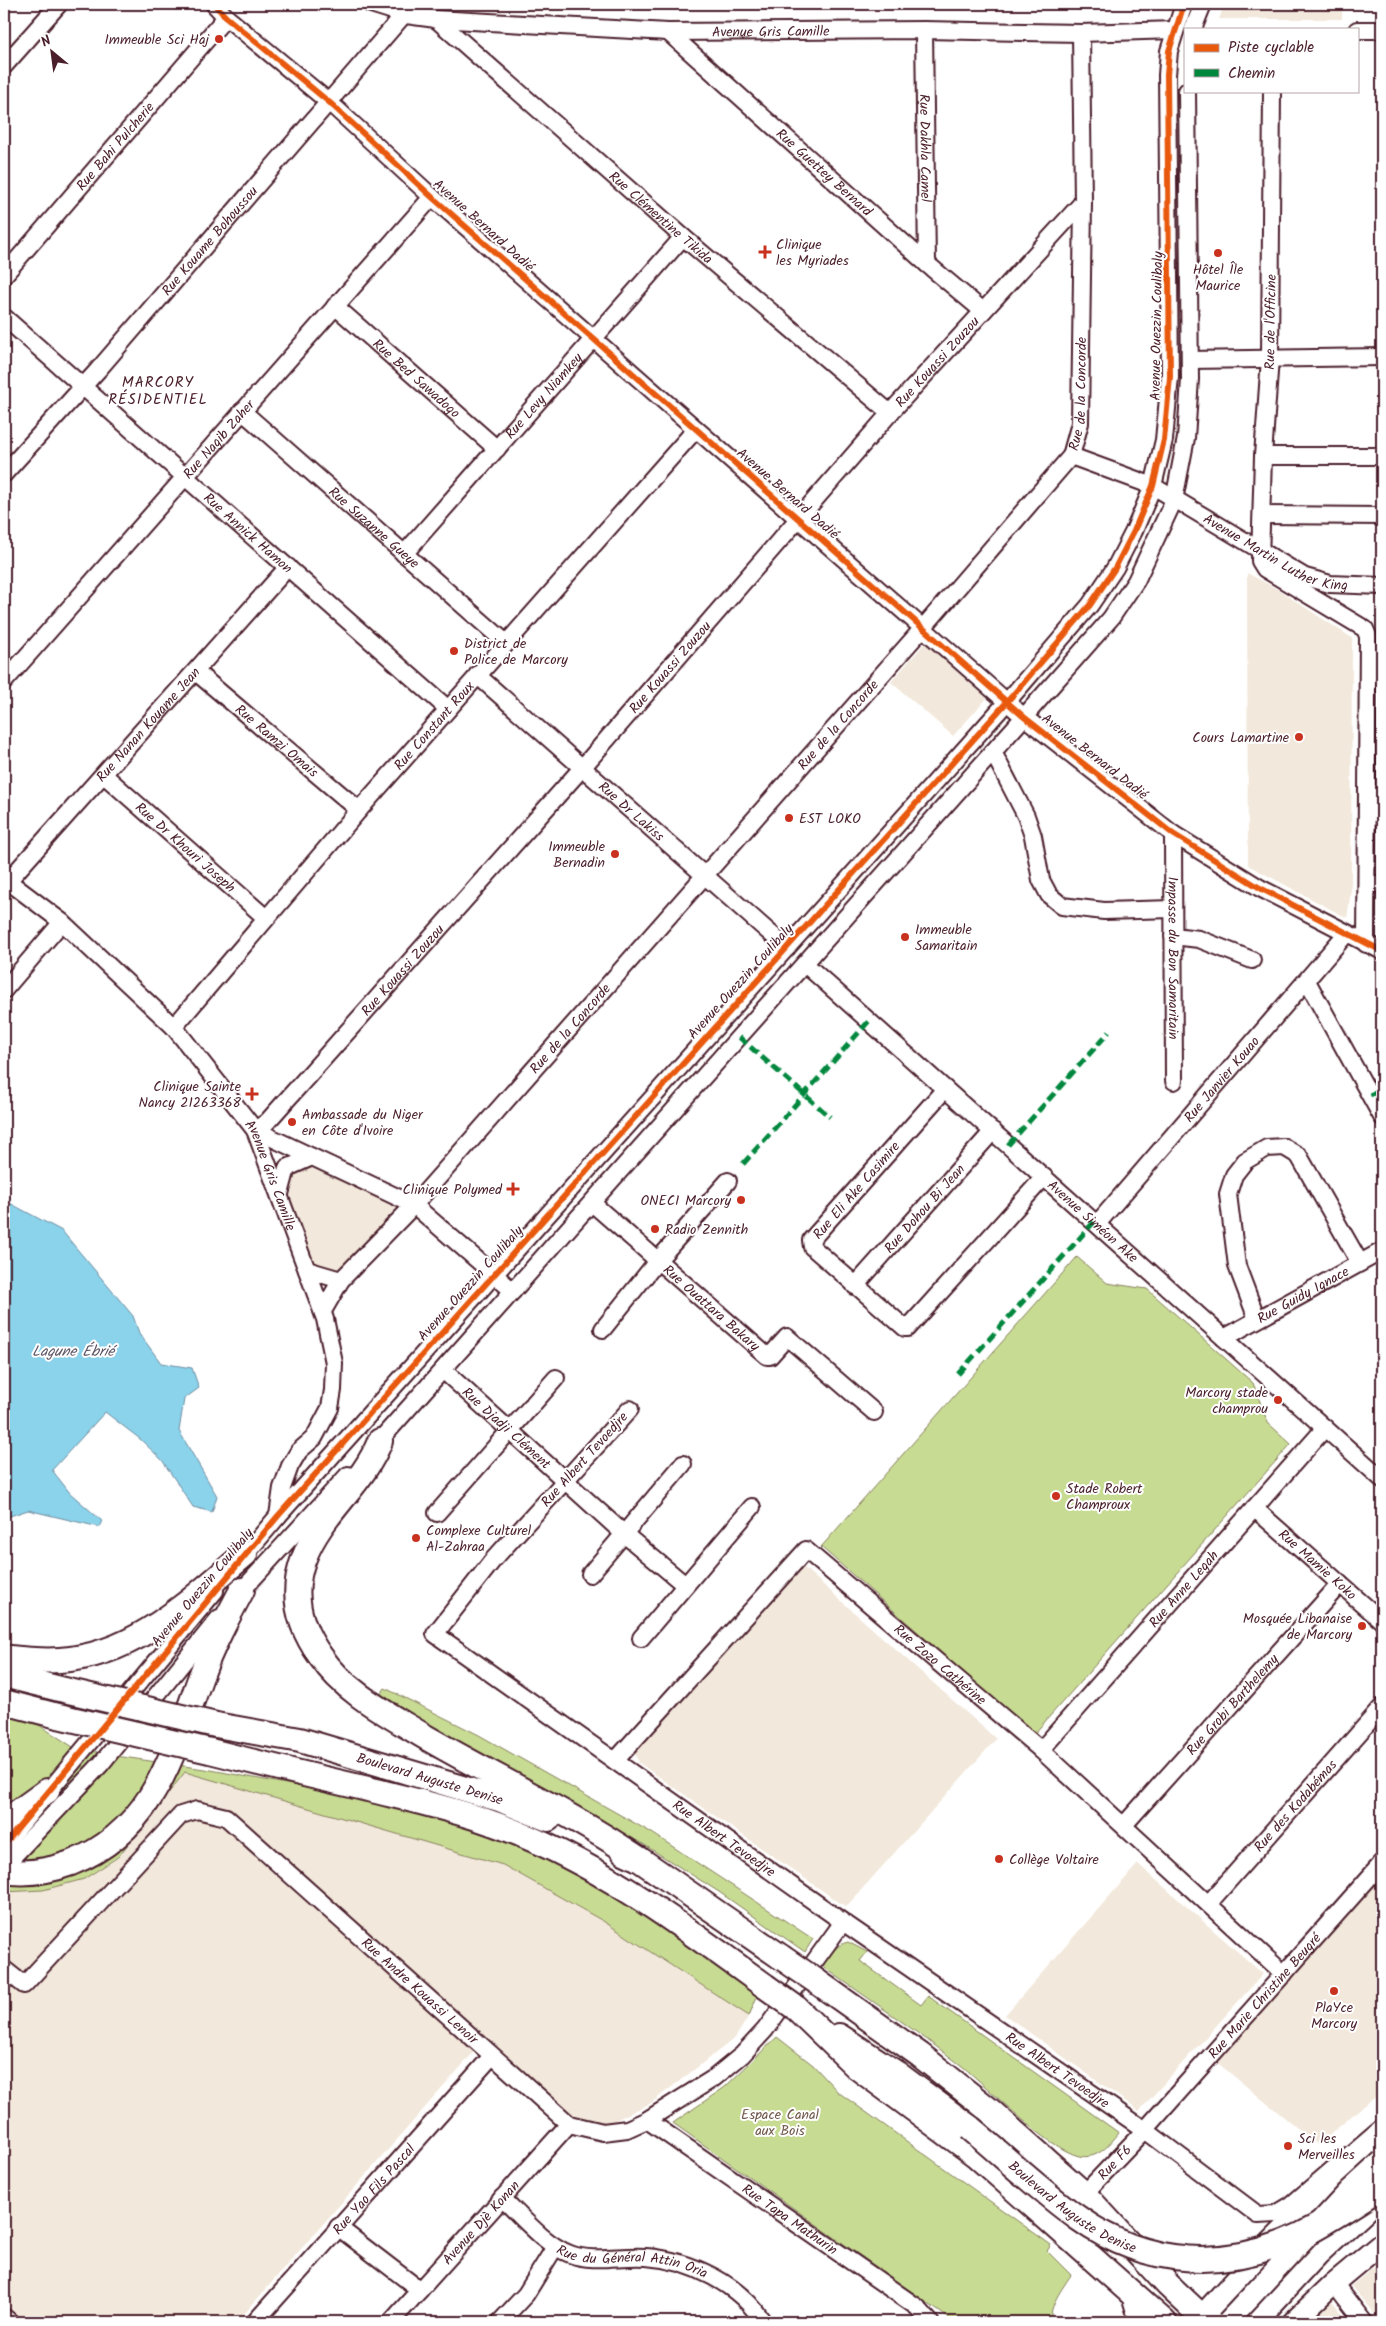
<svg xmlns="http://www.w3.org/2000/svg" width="1386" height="2326" font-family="Kalam,sans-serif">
<rect width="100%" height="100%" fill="#fff"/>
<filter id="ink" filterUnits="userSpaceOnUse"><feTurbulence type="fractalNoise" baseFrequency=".02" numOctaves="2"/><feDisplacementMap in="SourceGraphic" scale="10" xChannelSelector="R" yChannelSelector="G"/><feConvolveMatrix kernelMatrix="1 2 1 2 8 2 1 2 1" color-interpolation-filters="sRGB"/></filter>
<g filter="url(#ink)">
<g fill="#f2e8db">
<path d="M1225 4H1342V19H1219Z"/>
<path d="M1247 573 1277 589 1352 638 1351 890 1347 918 1248 865Z"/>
<path d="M925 643 987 698 953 736 891 682Z"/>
<path d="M306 1163 399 1205 336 1275 313 1269 283 1184Z"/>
<path d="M801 1565 996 1739 846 1907 639 1763 634 1751Z"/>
<path d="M185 1772 503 1865 603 1921 749 2016 735 2038 651 2103 605 2125 572 2114 487 2037 237 2322H23L4 2305V1892L43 1890 84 1879 118 1858Z"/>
<path d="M1138 1864 1263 1974 1139 2111 1005 2015Z"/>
<path d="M1382 1875V2093L1370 2100 1318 2145 1214 2060Z"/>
<path d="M1382 2261V2322H1381L1351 2286Z"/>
<path d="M1332 2302 1349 2322H1309Z"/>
</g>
<g fill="#c7dc92" stroke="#887e5e">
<path d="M1077 1257 1107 1283 1147 1289 1253 1383 1268 1423 1291 1444 1034 1734 821 1547Z"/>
<path d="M385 1688 479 1735 652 1833 813 1939 805 1952 719 1892 643 1844 376 1700Z"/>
<path d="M4 1715 39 1725 73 1747 116 1756 211 1770 420 1809 541 1853 615 1895 760 1989 749 2016 603 1921 503 1865 185 1772 118 1857 84 1879 43 1890 4 1892Z"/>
<path d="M848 1942 867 1952 860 1961 921 2005 928 1996 1119 2133C1109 2145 1098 2160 1079 2156 1047 2148 990 2089 962 2066 917 2031 869 1999 822 1966 830 1955 835 1945 848 1942Z"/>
<path d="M777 2037 813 2065 838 2092 1051 2245 1047 2251 1071 2275C1062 2289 1049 2305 1051 2322H954L673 2123 725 2087Z"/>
</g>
<path fill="#8ad3eb" stroke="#708b9e" d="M4 1200 62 1231 133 1316 139 1333 161 1363 192 1368 199 1388 184 1399 179 1431 217 1496 212 1512 193 1507 162 1460 140 1439 105 1412 52 1470 70 1493 102 1521 99 1527 28 1510 4 1518Z"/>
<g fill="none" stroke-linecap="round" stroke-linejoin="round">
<g stroke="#4a1f2b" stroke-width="20">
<g id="minor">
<path d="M214 4 226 17 330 103 432 197 1024 717 1173 834 1260 888 1382 951"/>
<path id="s1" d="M371 4 406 15 436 19 668 32 924 30 1081 33 1175 30"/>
<path id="s2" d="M436 19 683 237 890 413"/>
<path d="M1193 29 1203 4"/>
<path id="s3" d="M924 30 927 264"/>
<path d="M1357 30H1382"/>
<path id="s4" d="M668 32 927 264 983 311"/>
<path d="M4 66 59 4"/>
<path d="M1272 91 1270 358 1263 456 1260 561 1265 569 1365 629 1368 636 1366 944"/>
<path id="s5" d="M4 275 226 17"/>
<path id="s6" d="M335 306 497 449"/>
<path id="s7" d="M4 317 448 709"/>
<path d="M1190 360 1382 357"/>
<path id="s8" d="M242 411 506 643"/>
<path id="s9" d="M1071 456 1153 486 1305 577 1330 584 1382 586"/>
<path d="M1263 456H1382"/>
<path id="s10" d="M4 474 98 370 413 4"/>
<path d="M1263 515 1382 516"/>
<path id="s11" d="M404 554 683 237"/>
<path id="s12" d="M196 672 359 810"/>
<path id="s13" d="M477 675 787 948"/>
<path id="s14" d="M4 682 432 197"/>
<path d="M993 752 1026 816 1033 836 1041 880 1049 895 1062 906 1104 911 1173 909"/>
<path id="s15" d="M104 775 266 918"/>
<path d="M1367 793H1382"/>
<path id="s16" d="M1173 834 1174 1081"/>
<path id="s17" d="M4 878 62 922 174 1027 255 1130 325 1319 334 1363 333 1390 330 1408 314 1438 299 1451 290 1466 282 1488 278 1516"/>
<path id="s18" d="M8 881 288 567"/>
<path d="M1367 884H1382"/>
<path d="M1173 936 1199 939 1252 960"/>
<path id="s19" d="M805 964 1382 1479"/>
<path d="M1307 981 1382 1117"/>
<path d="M4 990 62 922"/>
<path id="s20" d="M174 1027 359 810 696 429"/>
<path d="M945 1089 811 1240 812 1247 905 1328H908L1044 1177"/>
<path id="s21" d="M255 1130 267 1122 582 768 890 413 1083 202"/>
<path d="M255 1130 414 1205 513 1291"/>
<path d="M280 1194 287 1168 312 1157"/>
<path id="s22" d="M592 1203 767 1356H770L787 1337 874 1412"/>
<path id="s23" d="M1097 1224 1346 934"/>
<path d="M307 1270 341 1280"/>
<path id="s24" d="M855 1286 993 1131"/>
<path id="s25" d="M323 1311 341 1280 414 1205 922 629 1071 456 1080 423 1083 202 1081 33"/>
<path d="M1257 1319 1237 1266 1228 1194 1234 1175 1245 1161 1267 1148 1284 1147 1299 1156 1360 1263"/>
<path d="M603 1329 658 1260 728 1181"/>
<path id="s26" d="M1224 1338 1382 1251"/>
<path id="s27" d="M443 1370 623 1533 685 1585"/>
<path id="s28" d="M630 1409 493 1560 435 1634 843 1922 1145 2130 1258 2215 1276 2214 1291 2205 1382 2127"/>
<path d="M373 1448 1024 717 1111 618 1136 581 1174 500 1186 438 1190 379 1187 91"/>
<path id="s29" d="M1254 1508 1382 1621"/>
<path d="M437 1513 556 1378"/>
<path d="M239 1562 278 1516 1006 703 1090 605 1115 568 1134 531 1153 486 1164 440 1170 377 1167 75 1169 51 1184 4"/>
<path d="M590 1574 683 1464"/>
<path d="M236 1597 348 1475"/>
<path d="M641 1638 752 1507"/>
<path id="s30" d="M1041 1750 1325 1428"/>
<path id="s31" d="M615 1761 806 1550 1041 1750 1284 1974"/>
<path id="s32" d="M1124 1825 1340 1584"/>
<path d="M4 1845 215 1591"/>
<path d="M4 1866 101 1764 219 1618"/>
<path id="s33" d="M1209 1903 1382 1707"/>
<path id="s34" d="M4 1969 24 1985 181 1815 197 1810 226 1817 569 2124 603 2132 627 2129 647 2120 714 2078 742 2055 765 2030 843 1922"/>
<path id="s35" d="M647 2120 917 2307 930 2322"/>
<path id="s36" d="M1084 2194 1145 2130 1382 1863"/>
<path id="s37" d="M502 2198C522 2217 544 2244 570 2254 594 2263 621 2255 646 2257 690 2260 740 2284 763 2322"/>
<path d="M338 2227 420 2290"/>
<path d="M1334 2283 1364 2322"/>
<path d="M1129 2292 1138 2322"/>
<path d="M4 2317 10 2322"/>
<path id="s38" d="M255 2322 492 2056"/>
<path id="s39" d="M391 2322 569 2124"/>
<path d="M500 2322 526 2294 555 2247"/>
</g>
</g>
<g stroke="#4a1f2b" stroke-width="24">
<g id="major">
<path d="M1256 2322 1318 2255 1382 2196"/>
<path d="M1293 2322 1334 2283 1382 2243"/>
</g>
</g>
<g stroke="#4a1f2b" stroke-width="28">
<g id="highway">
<path d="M380 1441C363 1485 321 1513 304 1558 290 1594 299 1627 321 1657 345 1692 386 1713 422 1735 494 1777 570 1812 639 1859"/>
<path d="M4 1657C13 1659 24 1659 34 1660 124 1667 181 1608 245 1554"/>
<path d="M4 1675 60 1689"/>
<path d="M4 1702 54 1715"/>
<path id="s40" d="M216 1725 300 1740 499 1799 548 1819"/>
<path d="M210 1751C262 1764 315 1777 368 1789 408 1799 450 1808 489 1822 590 1857 679 1923 765 1986"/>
<path d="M4 1822 47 1791"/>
<path d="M624 1852 639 1859 781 1957"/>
<path d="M4 1871C27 1875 49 1871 71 1863 155 1830 173 1752 201 1676 212 1646 227 1618 242 1590"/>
<path d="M816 1981 920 2055 988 2109 1084 2194 1168 2285 1203 2318"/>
<path d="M796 2008 857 2067 976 2155 1164 2322"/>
<path d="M839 2036 896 2073 970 2128"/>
<path d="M1199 2322C1256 2258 1316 2196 1382 2142"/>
</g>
</g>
<use href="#minor" stroke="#fff" stroke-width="16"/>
<use href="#major" stroke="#fff" stroke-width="20"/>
<use href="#highway" stroke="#fff" stroke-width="24"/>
<g stroke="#4a1f2b" stroke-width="24" stroke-linecap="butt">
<path id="major-bridge" d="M1227 2322 1349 2191 1382 2161"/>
</g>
<g stroke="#4a1f2b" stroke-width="28" stroke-linecap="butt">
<g id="highway-bridge">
<path d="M60 1689 216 1725"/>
<path d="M54 1715 210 1751"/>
<path d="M781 1957 816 1981"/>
<path d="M765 1986 796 2008"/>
<path id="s41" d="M970 2128C1006 2158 1040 2191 1078 2218 1146 2267 1227 2271 1301 2235 1329 2221 1356 2203 1382 2186"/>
</g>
</g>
<use href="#major-bridge" stroke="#fff" stroke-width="20"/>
<use href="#highway-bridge" stroke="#fff" stroke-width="24"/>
<g stroke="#00873e" stroke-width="5" stroke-dasharray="10 5" stroke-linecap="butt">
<path d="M739 1037 830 1117"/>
<path d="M1370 1095 1382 1089"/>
<path d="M1008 1145 1109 1032"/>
<path d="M743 1164 869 1021"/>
<path d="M958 1374 1094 1222"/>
</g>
<g stroke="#fff" stroke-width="9">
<g id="cycleway">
<path d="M214 4 226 17 330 103 432 197 1024 717 1173 834 1260 888 1382 951"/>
<path d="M4 1845 278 1516 1006 703 1090 605 1115 568 1134 531 1153 486 1164 440 1170 377 1167 75 1169 51 1184 4"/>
</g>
</g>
<use href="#cycleway" stroke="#e8590c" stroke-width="6"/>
</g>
</g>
<g fill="#c8321e" stroke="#fff" stroke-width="2">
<circle cx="219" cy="39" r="5"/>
<path d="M762.5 244.5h5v5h5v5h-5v5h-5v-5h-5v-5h5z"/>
<circle cx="1218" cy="253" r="5"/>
<circle cx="454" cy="651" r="5"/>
<circle cx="1299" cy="737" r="5"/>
<circle cx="789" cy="818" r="5"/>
<circle cx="615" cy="854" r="5"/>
<circle cx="905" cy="937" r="5"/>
<path d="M249.5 1086.5h5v5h5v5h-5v5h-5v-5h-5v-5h5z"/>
<circle cx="292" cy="1122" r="5"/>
<path d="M510.5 1181.5h5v5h5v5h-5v5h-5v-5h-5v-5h5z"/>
<circle cx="741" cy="1200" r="5"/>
<circle cx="655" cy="1229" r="5"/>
<circle cx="1278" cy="1400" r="5"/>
<circle cx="1056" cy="1496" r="5"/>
<circle cx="416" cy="1538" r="5"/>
<circle cx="1362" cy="1626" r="5"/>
<circle cx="999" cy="1859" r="5"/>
<circle cx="1334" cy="1991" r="5"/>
<circle cx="1288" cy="2146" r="5"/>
</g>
<g text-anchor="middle" stroke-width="4" stroke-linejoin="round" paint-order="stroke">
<g font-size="14" fill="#4a1f2b" stroke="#fff">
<text dy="5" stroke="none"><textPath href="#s1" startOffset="402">Avenue Gris Camille</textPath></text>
<text dy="5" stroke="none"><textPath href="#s5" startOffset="170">Rue Bahi Pulcherie</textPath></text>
<text dy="5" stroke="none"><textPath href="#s3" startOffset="118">Rue Dakhla Camel</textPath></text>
<text dy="5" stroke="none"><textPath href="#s4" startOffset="210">Rue Guettey Bernard</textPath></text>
<text dy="5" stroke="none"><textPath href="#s2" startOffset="300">Rue Clémentine Tikida</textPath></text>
<text transform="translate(484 225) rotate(42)" y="5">Avenue Bernard Dadié</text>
<text dy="5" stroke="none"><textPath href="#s10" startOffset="311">Rue Kouame Bohoussou</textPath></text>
<text transform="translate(1270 322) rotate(-89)" y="5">Rue de l'Officine</text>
<text transform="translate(1156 326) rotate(-89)" y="5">Avenue Ouezzin Coulibaly</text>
<text dy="5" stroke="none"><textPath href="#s21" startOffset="1028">Rue Kouassi Zouzou</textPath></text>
<text dy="5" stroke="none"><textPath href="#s6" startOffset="109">Rue Bed Sawadogo</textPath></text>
<text dy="5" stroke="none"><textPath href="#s25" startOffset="1200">Rue de la Concorde</textPath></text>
<text dy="5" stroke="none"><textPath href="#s11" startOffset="211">Rue Levy Niamkey</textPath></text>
<text dy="5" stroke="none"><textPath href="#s14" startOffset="324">Rue Nagib Zaher</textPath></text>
<text transform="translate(788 493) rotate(41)" y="5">Avenue Bernard Dadié</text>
<text dy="5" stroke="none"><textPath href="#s8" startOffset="176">Rue Suzanne Gueye</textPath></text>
<text dy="5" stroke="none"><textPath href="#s7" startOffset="326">Rue Annick Hamon</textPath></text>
<text dy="5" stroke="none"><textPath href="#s9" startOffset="228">Avenue Martin Luther King</textPath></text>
<text dy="5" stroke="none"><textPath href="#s21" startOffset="622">Rue Kouassi Zouzou</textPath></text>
<text dy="5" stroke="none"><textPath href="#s18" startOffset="210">Rue Nanan Kouame Jean</textPath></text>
<text dy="5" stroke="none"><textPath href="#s25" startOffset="781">Rue de la Concorde</textPath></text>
<text dy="5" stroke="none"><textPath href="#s20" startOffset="398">Rue Constant Roux</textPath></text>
<text dy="5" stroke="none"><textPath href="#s12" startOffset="106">Rue Ramzi Omais</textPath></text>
<text transform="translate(1095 756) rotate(38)" y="5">Avenue Bernard Dadié</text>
<text dy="5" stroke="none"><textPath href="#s13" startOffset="206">Rue Dr Lakiss</textPath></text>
<text dy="5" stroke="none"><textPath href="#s15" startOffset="109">Rue Dr Khouri Joseph</textPath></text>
<text dy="5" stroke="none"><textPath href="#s16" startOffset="124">Impasse du Bon Samaritain</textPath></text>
<text dy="5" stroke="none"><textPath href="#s21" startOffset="218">Rue Kouassi Zouzou</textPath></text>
<text transform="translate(740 981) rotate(-48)" y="5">Avenue Ouezzin Coulibaly</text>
<text dy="5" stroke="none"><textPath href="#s25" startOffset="376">Rue de la Concorde</textPath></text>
<text dy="5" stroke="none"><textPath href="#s23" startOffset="191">Rue Janvier Kouao</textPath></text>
<text dy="5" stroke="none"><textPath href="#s17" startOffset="405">Avenue Gris Camille</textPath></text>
<text transform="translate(856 1190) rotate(-49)" y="5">Rue Eli Ake Casimire</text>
<text dy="5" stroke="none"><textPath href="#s24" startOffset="104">Rue Dohou Bi Jean</textPath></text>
<text dy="5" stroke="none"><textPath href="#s19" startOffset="386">Avenue Siméon Ake</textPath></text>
<text transform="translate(470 1283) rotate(-48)" y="5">Avenue Ouezzin Coulibaly</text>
<text dy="5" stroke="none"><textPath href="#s26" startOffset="90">Rue Guidy Ignace</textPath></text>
<text dy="5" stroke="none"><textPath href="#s22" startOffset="159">Rue Ouattara Bakary</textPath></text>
<text dy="5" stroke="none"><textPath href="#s27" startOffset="86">Rue Djadji Clément</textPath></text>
<text transform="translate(584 1459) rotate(-48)" y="5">Rue Albert Tevoedjre</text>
<text dy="5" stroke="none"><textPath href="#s29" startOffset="85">Rue Mamie Koko</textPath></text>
<text transform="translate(202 1587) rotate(-50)" y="5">Avenue Ouezzin Coulibaly</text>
<text dy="5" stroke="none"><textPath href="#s30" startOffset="215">Rue Anne Legah</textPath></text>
<text dy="5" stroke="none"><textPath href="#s31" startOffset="461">Rue Zozo Cathérine</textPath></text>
<text dy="5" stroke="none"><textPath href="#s32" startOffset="162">Rue Grobi Barthelemy</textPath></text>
<text dy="5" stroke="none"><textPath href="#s40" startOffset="221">Boulevard Auguste Denise</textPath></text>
<text dy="5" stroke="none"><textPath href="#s33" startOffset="130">Rue des Kodabémas</textPath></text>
<text dy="5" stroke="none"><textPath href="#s28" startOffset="652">Rue Albert Tevoedjre</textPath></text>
<text dy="5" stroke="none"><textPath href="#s34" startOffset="564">Rue Andre Kouassi Lenoir</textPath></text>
<text dy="5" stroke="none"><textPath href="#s36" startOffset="268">Rue Marie Christine Beugré</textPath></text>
<text dy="5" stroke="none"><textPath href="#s28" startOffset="1058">Rue Albert Tevoedjre</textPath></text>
<text dy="5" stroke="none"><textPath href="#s36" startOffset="44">Rue F6</textPath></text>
<text dy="5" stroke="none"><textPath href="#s38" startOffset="178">Rue Yao Fils Pascal</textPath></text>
<text dy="5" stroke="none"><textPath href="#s41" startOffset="130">Boulevard Auguste Denise</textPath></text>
<text dy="5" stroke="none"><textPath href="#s35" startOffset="174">Rue Tapa Mathurin</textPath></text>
<text dy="5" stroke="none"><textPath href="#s39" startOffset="134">Avenue Djè Konan</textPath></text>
<text dy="5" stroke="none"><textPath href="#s37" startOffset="152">Rue du Général Attin Oria</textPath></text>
</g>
<g font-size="14" fill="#4a1f2b" stroke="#fff" text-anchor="start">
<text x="209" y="44" text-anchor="end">Immeuble Sci Haj</text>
<text x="776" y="249">Clinique<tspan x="776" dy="16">les Myriades</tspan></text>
<text x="1218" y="274" text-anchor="middle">Hôtel Île<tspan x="1218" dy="16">Maurice</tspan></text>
<text x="464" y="648">District de<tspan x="464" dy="16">Police de Marcory</tspan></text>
<text x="1289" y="742" text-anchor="end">Cours Lamartine</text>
<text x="799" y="823">EST LOKO</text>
<text x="605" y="851" text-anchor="end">Immeuble<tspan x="605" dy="16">Bernadin</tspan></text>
<text x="915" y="934">Immeuble<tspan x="915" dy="16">Samaritain</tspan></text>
<text x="241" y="1091" text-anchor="end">Clinique Sainte<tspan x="241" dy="16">Nancy 21263368</tspan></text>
<text x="302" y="1119">Ambassade du Niger<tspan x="302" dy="16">en Côte d'Ivoire</tspan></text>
<text x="502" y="1194" text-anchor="end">Clinique Polymed</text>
<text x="731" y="1205" text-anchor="end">ONECI Marcory</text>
<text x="665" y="1234">Radio Zennith</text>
<text x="1268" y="1397" text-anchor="end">Marcory stade<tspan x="1268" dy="16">champrou</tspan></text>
<text x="1066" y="1493">Stade Robert<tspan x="1066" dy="16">Champroux</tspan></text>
<text x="426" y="1535">Complexe Culturel<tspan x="426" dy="16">Al-Zahraa</tspan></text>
<text x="1352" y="1623" text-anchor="end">Mosquée Libanaise<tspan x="1352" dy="16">de Marcory</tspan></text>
<text x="1009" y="1864">Collège Voltaire</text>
<text x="1334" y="2012" text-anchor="middle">PlaYce<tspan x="1334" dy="16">Marcory</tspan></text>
<text x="1298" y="2143">Sci les<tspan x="1298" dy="16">Merveilles</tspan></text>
</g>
<g font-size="14" fill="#70584a" stroke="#fff">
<text x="780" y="2119">Espace Canal<tspan x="780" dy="16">aux Bois</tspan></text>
</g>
<g font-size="15" letter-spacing="1" fill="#4a1f2b" stroke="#fff">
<text x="158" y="387">MARCORY<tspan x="158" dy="17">RÉSIDENTIEL</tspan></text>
</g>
<g font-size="15" font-style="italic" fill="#5d5565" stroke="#fff">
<text x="73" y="1356">Lagune Ébrié</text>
</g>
</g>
<rect width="1386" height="2326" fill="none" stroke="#fff" stroke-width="20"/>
<rect x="10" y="10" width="1366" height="2306" fill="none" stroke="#4a1f2b" stroke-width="2" filter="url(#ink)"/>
<rect x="1184" y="28" width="175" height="65" fill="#ffffff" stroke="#b7a5aa"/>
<rect x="1194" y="44" width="25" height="8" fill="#e8590c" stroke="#b7a5aa"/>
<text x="1228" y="52" font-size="15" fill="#4a1f2b">Piste cyclable</text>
<rect x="1194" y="69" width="25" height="8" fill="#00873e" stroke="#b7a5aa"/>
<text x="1228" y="78" font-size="15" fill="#4a1f2b">Chemin</text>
<g transform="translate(52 52) rotate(331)" stroke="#ffffff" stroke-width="4" paint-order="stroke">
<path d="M0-4L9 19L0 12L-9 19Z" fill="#4a1f2b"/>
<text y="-8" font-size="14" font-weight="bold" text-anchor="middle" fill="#4a1f2b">N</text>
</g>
</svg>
